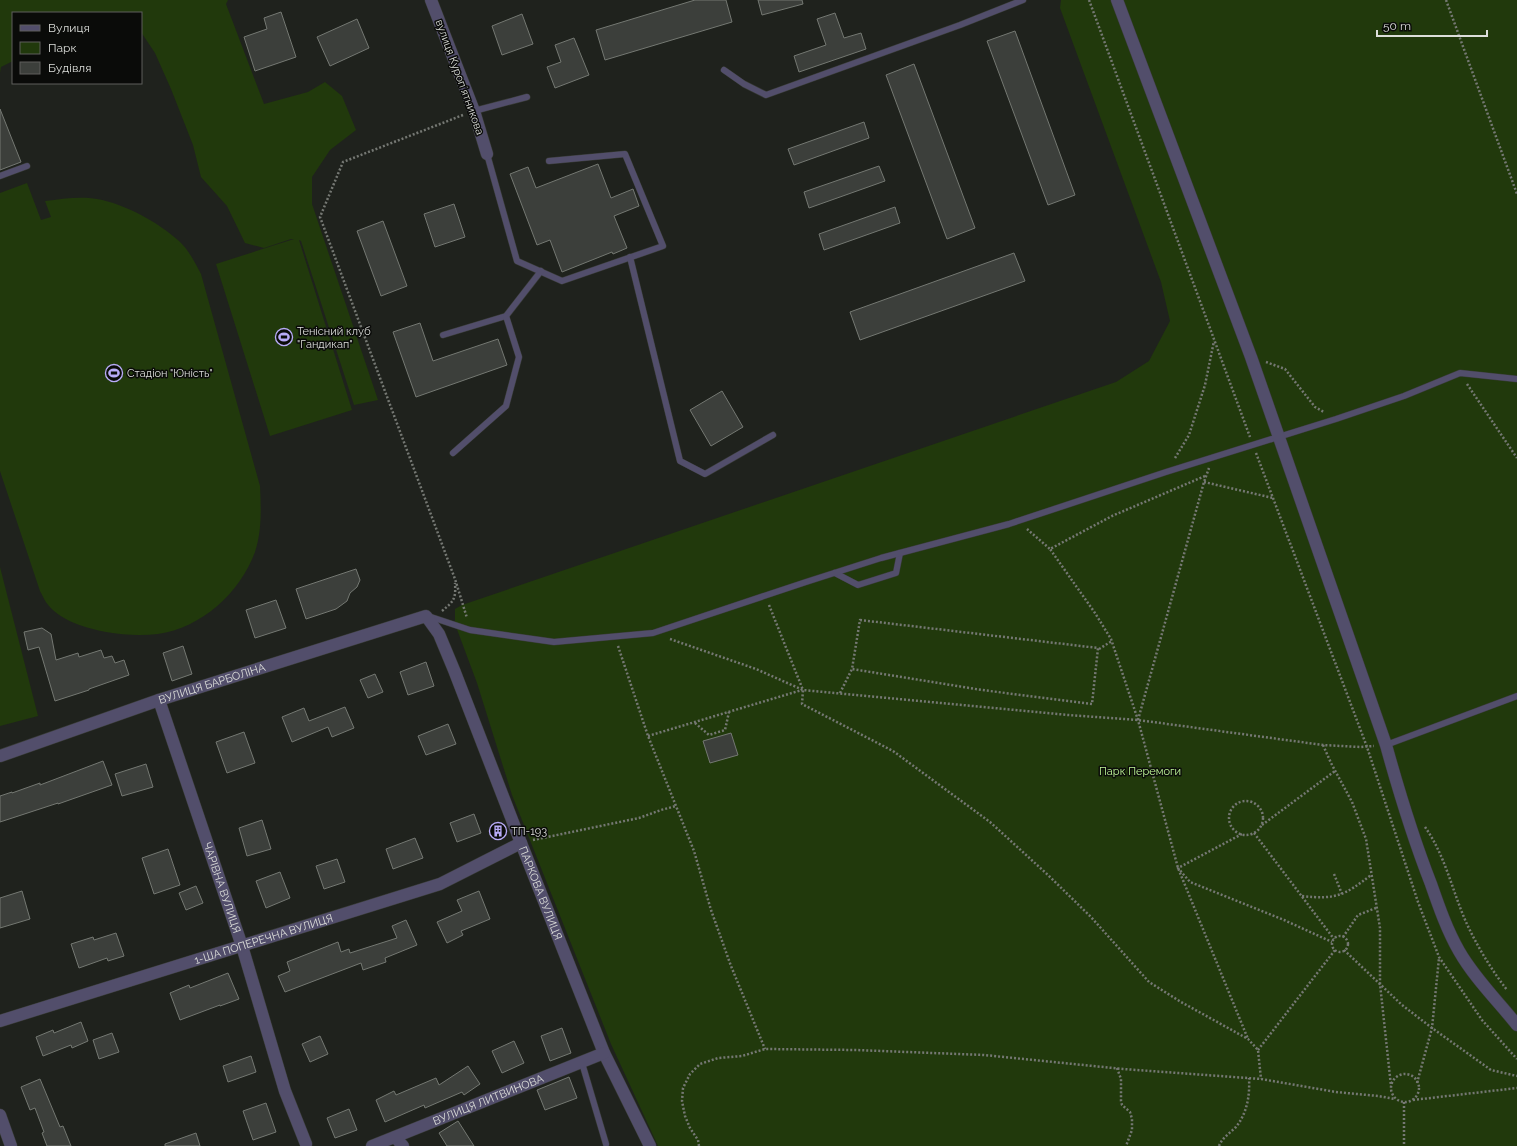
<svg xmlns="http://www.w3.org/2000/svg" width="1517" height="1146" font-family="Raleway,sans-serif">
<rect width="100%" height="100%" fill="#1f221d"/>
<g fill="#21390c">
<path d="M0 0H228L226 4 264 104 308 92 325 82 342 96 356 130 330 150 312 177V204L378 400 354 405 301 241 299 240 352 410 270 436 216 264 294 239H291L264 248 245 243 227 206 201 177 193 145 171 89 155 53 141 32V13H13V61L1 67 0 73Z"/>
<path d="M1061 0H1517V1146H658L611 1044 512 795 477 683 455 624V609L462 605 1116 382 1149 361 1170 321 1161 282 1060 8Z"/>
<path d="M27 183 41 220 51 217 45 201C62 199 80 196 97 199 125 204 158 222 179 241 189 250 195 263 201 274L260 486C261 508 262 531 255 552 240 593 201 628 158 634 141 636 123 635 106 632 87 628 63 622 49 606 45 602 43 596 40 591L0 471V193Z"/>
<path d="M0 567 38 716 0 726Z"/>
</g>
<g fill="#3c3f3b" stroke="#747872">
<path d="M695 0H726L732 22 605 60 596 30Z"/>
<path d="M758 0H802L803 4 762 15Z"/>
<path d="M281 12 296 57 255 71 244 37 267 29 264 18Z"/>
<path d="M835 13 844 38 861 33 866 49 799 72 794 56 826 45 817 19Z"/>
<path d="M522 14 533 44 502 55 492 26Z"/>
<path d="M357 19 369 48 330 66 317 37Z"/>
<path d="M1015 31 1075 195 1048 205 987 41Z"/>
<path d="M574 38 589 75 555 88 547 67 561 62 555 45Z"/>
<path d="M914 64 975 228 947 239 886 75Z"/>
<path d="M0 109 21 162 0 170Z"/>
<path d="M864 122 869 138 794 165 788 149Z"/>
<path d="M598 164 611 198 633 189 639 206 614 216 627 248 613 254 612 252 562 272 550 240 537 245 510 174 528 167 536 188Z"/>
<path d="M879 166 885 181 809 208 804 192Z"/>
<path d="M454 204 465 237 435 247 424 214Z"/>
<path d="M895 207 900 223 824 250 819 234Z"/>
<path d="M383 221 407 286 381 296 357 231Z"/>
<path d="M1014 253 1025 281 860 340 850 312Z"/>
<path d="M420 323 433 361 498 339 507 365 416 397 393 332Z"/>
<path d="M722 391 743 427 711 446 690 410Z"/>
<path d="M356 569 360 580 357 587 350 593 347 601 336 609 306 619 296 589Z"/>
<path d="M276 600 286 628 255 638 246 610Z"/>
<path d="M42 628 51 634 56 660 78 653 79 657 101 650 104 658 112 656 115 663 124 660 129 675 89 689V690L55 701 39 647 28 650 24 632Z"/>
<path d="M183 646 192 674 172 681 163 653Z"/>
<path d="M426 662 434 686 408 695 400 672Z"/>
<path d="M375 674 383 692 368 698 360 680Z"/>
<path d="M345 707 354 728 332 737 328 727 292 742 282 717 304 708 309 721Z"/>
<path d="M448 724 456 744 426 755 418 736Z"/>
<path d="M244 732 255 763 227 773 216 742Z"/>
<path d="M731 733 738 755 710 763 703 741Z"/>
<path d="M103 761 112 785 58 804V803L0 822V796L12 792V793L40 783V785Z"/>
<path d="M146 764 153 787 122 796 115 774Z"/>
<path d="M474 814 481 833 457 842 450 823Z"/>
<path d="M262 820 271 849 247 856 239 828Z"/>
<path d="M415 838 423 858 393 869 386 849Z"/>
<path d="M168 849 180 885 154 894 142 858Z"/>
<path d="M337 859 345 882 324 889 316 866Z"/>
<path d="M280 872 290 898 266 908 256 881Z"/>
<path d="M196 886 203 903 186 910 179 893Z"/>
<path d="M22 891 30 919 0 928V898Z"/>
<path d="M479 891 490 919 461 931 463 935 447 943 437 922 462 911 457 900Z"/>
<path d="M406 920 417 945 385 958 386 962 363 970 361 963 285 992 278 976 290 971 287 962 338 942 341 952 349 949 350 953 397 938 392 926Z"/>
<path d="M116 933 124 956 108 961 107 958 79 968 71 944 93 937 94 940Z"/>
<path d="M228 973 239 999 220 1006V1005L180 1020 170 993 189 985 190 988Z"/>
<path d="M81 1022 88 1041 72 1048 71 1045 43 1056 36 1037 53 1030 54 1033Z"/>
<path d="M562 1028 571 1053 550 1061 541 1036Z"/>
<path d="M112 1033 119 1052 99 1059 93 1040Z"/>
<path d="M320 1036 328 1054 310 1062 302 1044Z"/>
<path d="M514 1041 524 1063 502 1073 492 1051Z"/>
<path d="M251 1056 256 1072 228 1082 223 1066Z"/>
<path d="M468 1066 480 1084 464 1095 462 1092 425 1108 424 1105 385 1122 376 1100 394 1091 396 1095 436 1078 439 1085Z"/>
<path d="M569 1077 577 1098 545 1110 537 1090Z"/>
<path d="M40 1079 60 1127 63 1126 71 1146H47L42 1133 44 1132 35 1108 30 1110 21 1087Z"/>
<path d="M266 1103 276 1132 253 1140 243 1111Z"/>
<path d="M349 1109 357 1130 335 1138 327 1118Z"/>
<path d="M458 1121 474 1146H447L439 1133Z"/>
<path d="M196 1133 200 1146H165V1144Z"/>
</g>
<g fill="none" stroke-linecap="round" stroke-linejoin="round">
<g stroke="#393c37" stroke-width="7">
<g id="service">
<path d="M724 70 744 84 766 95 960 25 1023 0"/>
<path d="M474 111 527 97"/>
<path d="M487 154 517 261 562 281 663 246 625 154 549 161"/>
<path d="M0 176 27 166"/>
<path d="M630 257 680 461 705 474 773 435"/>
<path d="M443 335 506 316 541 271"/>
<path d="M453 453 506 406 519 357 506 316"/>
<path d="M835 573 858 585 896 573 900 553"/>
<path d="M428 616 470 630 554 642 653 633 806 582 881 558 1009 524 1166 472 1336 419 1404 396 1460 373 1517 379"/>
<path d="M1386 745 1517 696"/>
<path d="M582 1063 606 1144"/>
</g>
</g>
<g stroke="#393c37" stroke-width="13">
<g id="minor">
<path d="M431 0 474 111 487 154"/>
<path d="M1117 0 1251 357 1386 745C1399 792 1413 838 1431 884 1439 907 1447 930 1459 951 1475 979 1498 1001 1517 1025"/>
<path id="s1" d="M159 700 242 946 285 1091 306 1144"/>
<path id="s2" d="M0 756 159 700 426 616 439 634 454 670 521 843 604 1053 650 1146"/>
<path id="s3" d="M0 1021 440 884 521 843"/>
<path d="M0 1115 11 1146"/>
<path d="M395 1137 403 1146"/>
<path id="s4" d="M372 1146 604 1053"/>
</g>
</g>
<g stroke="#757873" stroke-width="2.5" stroke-dasharray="2 2" stroke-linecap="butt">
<path d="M1089 0 1250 437"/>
<path d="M1446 0 1517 194"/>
<path d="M463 115 343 162 320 217 455 579 467 618"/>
<path d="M1266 362 1285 369 1315 407 1324 412"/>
<path d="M1467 384 1517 458"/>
<path d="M1256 453 1367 747 1418 902 1439 957 1482 1020 1517 1059"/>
<path d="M1175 458 1189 435 1205 385 1214 341"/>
<path d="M1205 476 1112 516 1050 549 1095 613 1111 639 1138 720 1178 868 1248 1039"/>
<path d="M1204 482 1273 498"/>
<path d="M1027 529 1050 549"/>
<path d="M769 605 803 690 802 704 893 751 990 822 1048 875 1091 917 1149 982 1181 1002 1248 1039 1258 1050 1261 1079"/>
<path d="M442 611C454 601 456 599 455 583"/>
<path d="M860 620 1098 648 1092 704 982 690 852 669Z"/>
<path d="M670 639 756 669 803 690 1068 715 1138 720 1323 745 1360 747 1374 746"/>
<path d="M618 646 648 736 694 851 711 910 731 966 765 1049"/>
<path d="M1099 649 1112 641"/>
<path d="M840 693 852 669"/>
<path d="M1138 720 1204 482 1209 468"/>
<path d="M695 723 709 735 725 730 729 712"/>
<path d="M648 736 802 690"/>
<path d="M1323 745 1331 763 1352 802 1366 839 1380 928V984L1391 1086"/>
<circle cx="1246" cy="818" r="17"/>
<path d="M1262 825 1335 771"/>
<path d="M1425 827C1445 855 1452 890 1466 922 1477 946 1491 969 1507 990"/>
<path d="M1254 833 1334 939"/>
<path d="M1242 834 1178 868 1190 882 1284 920 1332 942"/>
<path d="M533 840 639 818 661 810 676 806"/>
<path d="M1334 874 1342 894"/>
<path d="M1302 896C1336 900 1345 895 1371 875"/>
<circle cx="1340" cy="944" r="8"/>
<path d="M1343 937 1358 915 1376 908"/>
<path d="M1344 950 1402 1005 1432 1028 1491 1070 1517 1076"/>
<path d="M1258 1050 1335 950"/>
<path d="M1117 1068 1121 1079V1101L1122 1105 1130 1112 1132 1119V1130L1126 1146"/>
<circle cx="1405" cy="1088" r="14"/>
<path d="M1417 1083 1432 1028 1439 958"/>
<path d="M1413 1100 1517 1088"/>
<path d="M1404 1102V1146"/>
<path d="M699 1146 698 1140 690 1128 685 1116 682 1101 683 1088 690 1074 700 1064 718 1058 742 1056 765 1049 856 1050 984 1055 1123 1069 1261 1079 1336 1092 1378 1096 1395 1099"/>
<path d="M1219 1146C1222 1138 1230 1133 1236 1127 1247 1113 1250 1096 1249 1078"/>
</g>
<use href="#service" stroke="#524e6b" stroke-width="6"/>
<use href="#minor" stroke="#524e6b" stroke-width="12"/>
</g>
<defs>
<g id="stadium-ring" transform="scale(0.9)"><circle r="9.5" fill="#0a0b09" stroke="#b8abf7" stroke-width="1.5"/><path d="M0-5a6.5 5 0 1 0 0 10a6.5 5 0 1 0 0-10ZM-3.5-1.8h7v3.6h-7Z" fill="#b8abf7"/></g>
<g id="building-ring" transform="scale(0.9)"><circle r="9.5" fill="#0a0b09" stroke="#b8abf7" stroke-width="1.5"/><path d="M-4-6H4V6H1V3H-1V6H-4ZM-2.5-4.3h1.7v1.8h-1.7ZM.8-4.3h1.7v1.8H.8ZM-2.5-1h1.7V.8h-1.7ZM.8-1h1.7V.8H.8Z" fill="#b8abf7"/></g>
</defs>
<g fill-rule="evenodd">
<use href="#stadium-ring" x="284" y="337"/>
<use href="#stadium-ring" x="114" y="373"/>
<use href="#building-ring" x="498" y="831"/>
</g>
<g text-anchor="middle" stroke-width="3" stroke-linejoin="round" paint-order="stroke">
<g font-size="11" fill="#dcdeda" stroke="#0a0b09">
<text transform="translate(460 77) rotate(70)" y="4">вулиця Куропʼятникова</text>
<text dy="4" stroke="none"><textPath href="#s2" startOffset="224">ВУЛИЦЯ БАРБОЛІНА</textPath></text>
<text dy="4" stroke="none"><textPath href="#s1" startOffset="198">ЧАРІВНА ВУЛИЦЯ</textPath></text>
<text dy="4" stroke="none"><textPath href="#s2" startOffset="749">ПАРКОВА ВУЛИЦЯ</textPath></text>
<text dy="4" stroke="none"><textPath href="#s3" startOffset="276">1-ША ПОПЕРЕЧНА ВУЛИЦЯ</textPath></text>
<text dy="4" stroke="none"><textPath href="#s4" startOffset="125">ВУЛИЦЯ ЛИТВИНОВА</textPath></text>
</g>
<g font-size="11" fill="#dcdeda" stroke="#0a0b09" text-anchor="start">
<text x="297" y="335">Тенісний клуб<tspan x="297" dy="13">"Гандикап"</tspan></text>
<text x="127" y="377">Стадіон "Юність"</text>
<text x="511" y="835">ТП-193</text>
</g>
<g font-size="11" fill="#c0f899" stroke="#0a0b09">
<text x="1140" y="775">Парк Перемоги</text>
</g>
</g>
<rect x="12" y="12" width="130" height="72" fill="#0a0b09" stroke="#5e5f5d"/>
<rect x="20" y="25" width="20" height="6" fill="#524e6b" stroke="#5e5f5d"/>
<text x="48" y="32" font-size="12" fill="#dcdeda">Вулиця</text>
<rect x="20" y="42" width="20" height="12" fill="#21390c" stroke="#5e5f5d"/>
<text x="48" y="52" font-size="12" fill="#dcdeda">Парк</text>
<rect x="20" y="62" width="20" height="12" fill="#3c3f3b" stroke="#5e5f5d"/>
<text x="48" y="72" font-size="12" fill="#dcdeda">Будівля</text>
<path d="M1377 30v6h110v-6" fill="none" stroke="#dcdeda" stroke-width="2"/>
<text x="1383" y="30" font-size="12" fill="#dcdeda" stroke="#0a0b09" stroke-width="3" paint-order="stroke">50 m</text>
</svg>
